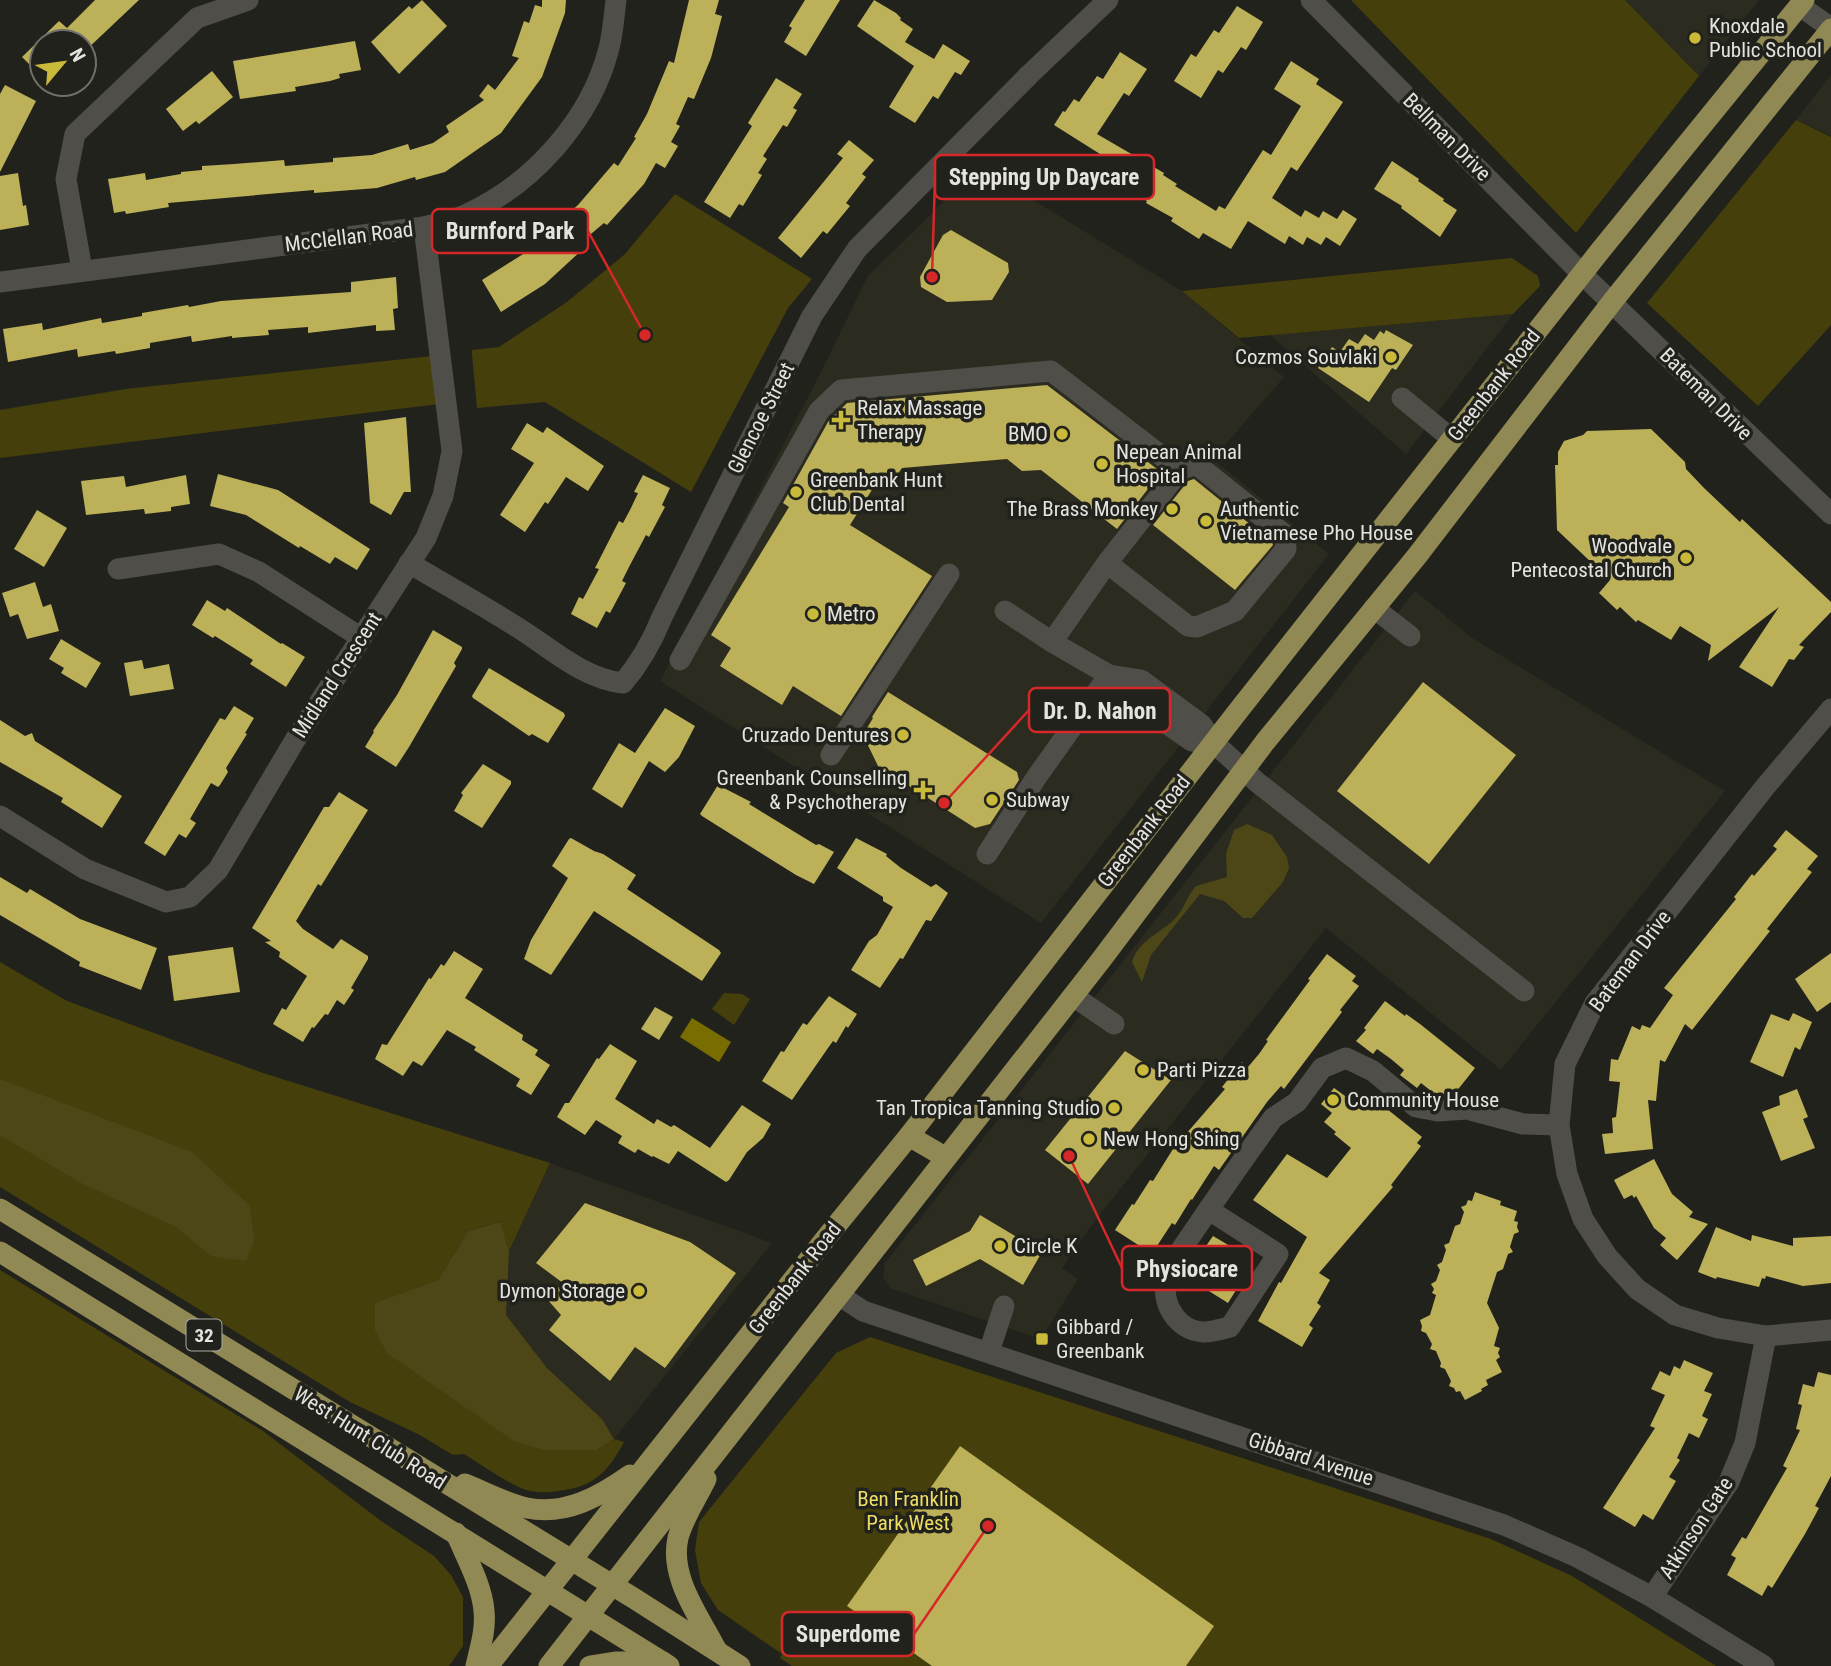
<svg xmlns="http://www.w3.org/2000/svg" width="1831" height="1666" font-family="'Roboto Condensed',sans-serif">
<rect width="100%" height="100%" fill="#22221d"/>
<g fill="#2c2b20">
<path d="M1625 0H1759L1699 76Z"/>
<path d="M1831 75V136L1796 120Z"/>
<path d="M979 167 1182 291 1284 377 1213 459 1329 554 1041 923 660 681 818 378 868 276Z"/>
<path d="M1513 314 1406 454 1270 335Z"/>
<path d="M1415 591 1472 638 1725 791 1501 1070 1326 928 1091 1226 1062 1268 1078 1279 1041 1339 890 1288 883 1277 885 1263Z"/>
<path d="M550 1163 772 1243 614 1439 602 1419 547 1368 506 1315 509 1251Z"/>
</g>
<g fill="#453f0b">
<path d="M1351 0H1625L1699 76 1576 233Z"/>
<path d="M1796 120 1831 137V325L1758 406 1647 303Z"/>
<path d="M675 194 812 279 788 308 691 492 545 402 477 408 472 354V350L499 347 567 302 625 254Z"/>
<path d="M1512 258 1538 276 1540 286 1513 314 1239 338 1182 291Z"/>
<path d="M432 356 439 404 0 458V410L126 389Z"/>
<path d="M0 962 67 1001 263 1073 550 1163 509 1251 499 1222 468 1231 438 1280 376 1303 597 1450 614 1439 624 1442C608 1472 594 1487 558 1491 546 1493 532 1493 521 1488 501 1479 482 1465 464 1454L453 1455 418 1434 350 1402 0 1187Z"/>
<path d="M724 993 742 994 750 999 734 1025 712 1009Z"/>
<path d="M0 1270 263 1431 381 1521 434 1556 451 1575 463 1597V1646L449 1666H0Z"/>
<path d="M870 1337 1491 1539 1572 1576 1716 1666H792L780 1658 782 1654 718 1610 701 1583 695 1550 699 1522 836 1353Z"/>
</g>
<g fill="#4d4717">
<path d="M1247 824 1272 835 1287 857 1289 868 1283 882 1252 918H1243L1224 901 1200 894 1151 955 1142 982 1132 962C1140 937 1164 933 1178 915 1185 906 1188 895 1196 886L1227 877 1226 854 1234 830Z"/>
<path d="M0 1079 192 1152 250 1206 254 1240 246 1261 211 1256 176 1227 83 1184 0 1135Z"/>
<path d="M500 1222 509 1251 506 1315 547 1368 602 1419 614 1439 597 1450H544L514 1441 387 1353 375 1330V1303L438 1280 468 1231Z"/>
</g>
<path fill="#796d00" d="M692 1018 731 1042 719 1062 680 1037Z"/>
<g fill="#bcb158">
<path d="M95 0H139L84 52V42H42V77L22 57 59 21 67 28Z"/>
<path d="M422 0 447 26 399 74 371 42 409 6 412 9Z"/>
<path d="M542 0H566L565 13 542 77 501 133 445 172 416 180 415 177 377 188 314 193V190L168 203 169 207 126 214 125 211 114 213 108 179 145 173 146 180 181 174V172L202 170V166L234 164 284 160 285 166 333 162V158L372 155 408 144 410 150 433 143 449 132 446 126 484 100 479 96 488 84 495 90 519 58 512 56 524 21 529 23 535 5 542 7Z"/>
<path d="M689 0H719L715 14 722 16 711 58 694 99 688 97 676 124 680 126 671 142 678 146 665 168 656 163 644 184 607 225 604 223 579 244 583 249 545 284 501 312 482 280 528 251 559 224 558 222 578 205 614 163 618 166 636 138 634 137 647 114 669 61 674 63Z"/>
<path d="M805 0H840L806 56 784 42 792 28 789 26Z"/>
<path d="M874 0 896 13 901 18 900 20 913 29 905 42 934 59 943 44 970 61 961 75 955 72 938 99 933 96 915 123 889 107 914 66 857 26Z"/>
<path d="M1237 6 1263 22 1246 50 1241 47 1223 73 1218 70 1201 98 1174 81 1191 54 1196 57 1214 30 1219 33Z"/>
<path d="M355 41 361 70 339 74 340 78 330 81 295 87 296 91 240 99 233 61Z"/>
<path d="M1120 52 1147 69 1129 96 1124 93 1097 134 1164 173 1163 175 1177 184 1175 186 1216 211 1219 206 1225 209 1263 150 1271 155 1301 106 1274 89 1291 61 1319 79 1316 84 1343 102 1297 171 1291 167 1272 198 1301 217 1305 210 1319 218 1323 211 1337 219 1343 210 1357 219 1340 246 1326 237 1321 245 1307 237 1303 245 1289 236 1285 244 1248 221 1231 249 1203 233 1199 239 1171 221 1173 218 1146 203 1147 201 1091 169 1100 154 1054 125 1063 111 1065 112 1074 99 1079 102 1097 76 1103 79Z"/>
<path d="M212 71 233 97 199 124 196 121 183 131 166 109Z"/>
<path d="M776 78 802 94 793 108 797 110 787 127 783 125 763 156 767 159 758 173 762 175 743 206 739 204 730 218 704 202 752 126 748 123Z"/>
<path d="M5 85 36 101 0 172V94Z"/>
<path d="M849 140 874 160 862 174 866 177 846 203 850 206 827 234 823 231 801 258 778 238 843 158 837 154Z"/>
<path d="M1392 161 1419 179 1418 181 1444 199 1443 201 1457 210 1440 237 1401 208 1402 206 1374 189Z"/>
<path d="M18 173 23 206 26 205 29 225 0 230V176Z"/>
<path d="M951 230 1008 263 1009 272 992 300 947 302 921 287 920 277 943 235Z"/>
<path d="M396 277 398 308 393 309 395 330 376 331V325L308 333V327L268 330 269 335 232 338V336L192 342 191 336 150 343V348L116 354 115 351 78 357 77 349 8 362 3 329 42 323 43 330 101 318 102 323 142 316V313L188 305 189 307 221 301 351 292V282Z"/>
<path d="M1386 330 1413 345 1396 370 1392 368 1369 402 1318 368 1332 347 1340 352 1349 339 1358 344 1365 334 1374 340 1380 331 1384 334Z"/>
<path d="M1047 385 1161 472 1117 529 1041 470 1022 471 1007 459 902 468 892 482 875 485 850 525 932 576 841 716 793 686 782 705 720 666 731 648 711 635 789 507 783 503 828 422 847 403Z"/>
<path d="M406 417 411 492H404L391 515 370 503 364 423Z"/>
<path d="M527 423 543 433 547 427 604 466 588 491 566 477 548 504 545 502 525 532 500 515 534 463 511 449Z"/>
<path d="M1651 429 1685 462 1686 469 1704 488 1740 522 1742 519 1831 602V612L1799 645 1804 647 1794 660 1789 659 1772 687 1739 667 1779 607 1708 661 1711 645 1680 626 1671 640 1638 620 1636 622 1620 607 1617 610 1599 593 1610 580 1557 530 1555 465H1558V452L1564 441 1583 435 1587 431Z"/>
<path d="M218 474 278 490 370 549 357 570 335 557 330 564 300 546 299 548 246 515 210 506Z"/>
<path d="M186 475 190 504 171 507V511L145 514 144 509 86 515 81 481 124 476 126 487Z"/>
<path d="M643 475 670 488 662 505 665 507 649 537 646 535 630 565 622 581 626 583 610 613 606 611 597 628 571 614 579 597 583 599 599 569 595 568 619 521 623 523 631 508 638 493 634 492Z"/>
<path d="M1194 479 1272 542 1273 545 1235 590 1153 525 1188 481Z"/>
<path d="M37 510 67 528 44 567 14 549Z"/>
<path d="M35 582 43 607 51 604 59 631 27 639 18 614 10 617 2 593Z"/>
<path d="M207 600 225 611 227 608 281 644 282 643 305 657 286 687 250 664 253 660 215 636 213 638 192 625Z"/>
<path d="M433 630 462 647V649L454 663 456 666 409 747 396 767 365 747 374 732 373 731 397 695Z"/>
<path d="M61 639 101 663 86 688 61 673 64 668 49 659Z"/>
<path d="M142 660 144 669 169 664 174 689 130 696 124 663Z"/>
<path d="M489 668 564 713 565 716 548 743 532 734 529 736 473 698 472 696Z"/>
<path d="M1423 682 1516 755 1429 864 1337 791Z"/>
<path d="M888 692 1017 772 1019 780 990 824 975 828 878 766 863 735 873 718 872 717Z"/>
<path d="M234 706 254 718 245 733 247 734 226 768 228 772 220 785 218 787 211 783 190 819 196 823 186 838 179 834 165 856 144 843 220 718 225 720Z"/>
<path d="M665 708 695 726 679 757 665 772 649 761 622 808 592 789 619 743 635 753Z"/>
<path d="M0 720 25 736 32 733 35 741 122 796 102 828 61 802 63 798 0 762Z"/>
<path d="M483 764 511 781V784L482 828 454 811 463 795 461 793Z"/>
<path d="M718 785 751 802 749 804 816 845 819 844 834 852 814 884 796 875 702 816 700 814Z"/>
<path d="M339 792 368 810 321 886 318 884 296 921 303 929 333 949 341 939 368 956V959L351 988 354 990 344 1005 337 1000 328 1015 325 1014 314 1028 312 1027 303 1042 273 1024 282 1008 286 1010 307 976 279 957 280 952 265 942 271 941 252 928 324 807H329Z"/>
<path d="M1786 830 1818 856 1807 869 1812 872 1767 929 1770 931 1692 1030 1685 1024 1665 1062 1660 1060 1656 1101 1648 1100 1653 1149 1605 1154 1602 1134 1613 1133 1612 1118 1616 1117 1620 1082 1609 1081 1611 1059 1618 1060 1632 1026 1640 1030 1642 1025 1650 1028 1673 995 1664 988 1736 899 1734 897 1752 874 1754 876 1777 849 1773 846Z"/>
<path d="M571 838 594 851 603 854 636 875 627 889 719 950 721 953 702 981 594 911 551 975 524 959 531 940 568 878 552 866 569 839Z"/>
<path d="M856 838 887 854 886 856 901 868 931 887 936 884 948 893 931 921 926 920 903 959 900 958 880 988 851 970 869 941 877 935 893 907 883 901V897L837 868Z"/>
<path d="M0 877 27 893 30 889 80 919 157 948 141 990 79 966 80 962 0 915Z"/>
<path d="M233 947 240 992 174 1001 168 956Z"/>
<path d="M454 951 483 969 465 998 523 1035 522 1040 538 1050 535 1055 550 1065 531 1095 516 1086 520 1079 474 1050 476 1047 447 1030 422 1066 413 1061 403 1076 375 1059 382 1044 387 1045 429 978 431 979 441 964 444 966Z"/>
<path d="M1831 953V1002L1817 1012 1795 979Z"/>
<path d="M1327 954 1356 976 1352 981 1359 986 1340 1010 1342 1012 1284 1089 1281 1086 1267 1102 1219 1170 1214 1166 1192 1200 1191 1199 1175 1225 1172 1223 1155 1249 1149 1245 1146 1250 1115 1230 1132 1204 1134 1205 1150 1180 1153 1181 1173 1149 1225 1089 1222 1087 1242 1062 1248 1067 1259 1054 1268 1041 1266 1040 1310 980 1308 979Z"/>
<path d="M829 996 857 1014 848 1028 846 1026 836 1043 833 1041 828 1048 792 1100 762 1081 781 1051 784 1052 803 1023 807 1025Z"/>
<path d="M1385 1001 1405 1016 1406 1014 1420 1024 1475 1068 1452 1097 1448 1093 1445 1097 1440 1098 1421 1083 1417 1088 1400 1075 1404 1070 1391 1059 1377 1049 1373 1054 1356 1041 1366 1030 1364 1028Z"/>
<path d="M655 1007 673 1017 659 1040 641 1029Z"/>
<path d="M1793 1013 1812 1022 1800 1050 1795 1047 1783 1077 1750 1062 1771 1014 1789 1021Z"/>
<path d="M610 1044 637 1061 615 1099 654 1124 657 1119 671 1127 674 1125 710 1148 742 1105 771 1124 763 1138 747 1152 729 1180 726 1182 678 1151 669 1164 653 1156 652 1157 638 1149 635 1153 618 1143 622 1136 596 1120 585 1135 557 1117 565 1103H569L597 1058 599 1059Z"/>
<path d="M1125 1051 1171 1080 1088 1184 1045 1150Z"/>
<path d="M1334 1088 1345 1096 1347 1094 1351 1097 1356 1091 1379 1109 1382 1105 1422 1137 1417 1143 1421 1146 1391 1185 1393 1187 1319 1273 1330 1280 1317 1303 1321 1306 1309 1325 1313 1328 1302 1347 1258 1321 1279 1282 1281 1283 1307 1237 1253 1200 1287 1154 1327 1178 1351 1148 1334 1134 1336 1132 1324 1122 1332 1113 1321 1104Z"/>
<path d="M1797 1089 1808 1117 1803 1119 1815 1148 1781 1161 1762 1112 1780 1105 1779 1096Z"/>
<path d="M1654 1159 1672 1194 1693 1212 1689 1217 1708 1224 1677 1260 1660 1245 1666 1238 1654 1228 1636 1196 1634 1198 1632 1195 1624 1199 1614 1180Z"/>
<path d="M1475 1192 1501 1201 1500 1205 1517 1211 1514 1221 1518 1222 1517 1227 1519 1232 1514 1234 1510 1247 1513 1252 1508 1254 1503 1269 1497 1272 1487 1303 1499 1328 1494 1346 1500 1348 1498 1353 1500 1357 1496 1360 1502 1372 1486 1380 1488 1385 1481 1389 1482 1391 1465 1400 1460 1391 1456 1392 1454 1388 1449 1386 1451 1381 1445 1369 1440 1367 1441 1363 1436 1351 1430 1349 1432 1344 1426 1333 1421 1331 1422 1326 1420 1320 1430 1315 1436 1295 1432 1293 1434 1289 1431 1284 1436 1281 1440 1270 1437 1265 1442 1262 1446 1250 1444 1245 1449 1243 1455 1226 1460 1224 1464 1212 1461 1207 1466 1205 1468 1200 1472 1201Z"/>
<path d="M585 1203 690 1242 736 1273 665 1368 635 1347 610 1381 549 1330 561 1315 547 1299 563 1283 536 1263Z"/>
<path d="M980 1215 1042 1252 1023 1285 980 1259 926 1286 913 1260 970 1231Z"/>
<path d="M1716 1227 1751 1241 1752 1235 1793 1246V1238L1831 1236V1283L1803 1286 1766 1276 1765 1279 1762 1278 1759 1287 1717 1277 1716 1279 1698 1272Z"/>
<path d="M1213 1236 1252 1259 1244 1272 1246 1274 1228 1303 1185 1276Z"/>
<path d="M1684 1360 1713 1373 1704 1391 1712 1394 1702 1416 1708 1419 1699 1438 1689 1433 1677 1458 1680 1460 1669 1477 1676 1481 1653 1520 1643 1514 1635 1527 1603 1508 1655 1428 1650 1426 1665 1395 1651 1389 1660 1371 1670 1376 1674 1366 1680 1369Z"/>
<path d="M1818 1372 1831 1375V1476L1815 1506 1819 1508 1805 1534 1772 1588 1768 1585 1762 1596 1727 1575 1736 1558 1731 1555 1742 1537 1746 1539 1787 1468 1783 1466 1800 1430 1796 1429 1802 1405 1798 1404 1803 1384 1814 1387Z"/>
<path d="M960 1446 1214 1626 1186 1666H932L847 1606Z"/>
</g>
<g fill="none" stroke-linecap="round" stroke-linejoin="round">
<g stroke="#4f4e49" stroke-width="21">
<path d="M1311 0 1582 274 1831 514"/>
<path d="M1800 6 1831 28"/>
<path d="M82 270 66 179 75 134 197 18 248 0"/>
<path d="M0 282 424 227C437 223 452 221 465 215 532 185 591 120 609 48 613 33 614 16 616 0"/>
<path d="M1402 398 1452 439"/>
<path d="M409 563C446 585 484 606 520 629 553 650 584 679 623 683 640 663 652 642 662 617L812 316 857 249 1029 75 1108 0"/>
<path d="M118 569 219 554 259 572 360 637"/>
<path d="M1374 608 1410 636"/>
<path d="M1005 611 1052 642 1109 675 1141 680 1202 725 1214 743 1258 783 1524 991"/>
<path d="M1052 642 1107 563 1180 470 1196 464 1285 535 1286 549 1235 611 1197 627 1188 626 1107 563"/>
<path d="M680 660 819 411 841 390 1051 371 1180 470"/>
<path d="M1109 675 1128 697 1192 741 1214 743"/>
<path d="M1831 709 1765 787 1595 1003 1565 1064 1559 1125 1567 1174 1583 1219 1607 1256 1637 1289 1675 1315 1718 1328 1766 1336 1831 1330"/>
<path d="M831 755 949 574"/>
<path d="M0 816 85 869 166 902 190 897 218 870 295 740 426 538 443 496 452 451 424 227"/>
<path d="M987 854 1036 778 1109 675"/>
<path d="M1073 996 1114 1024"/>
<path d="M1209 1210 1278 1254 1230 1327C1222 1329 1212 1332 1204 1332 1176 1331 1160 1301 1167 1278 1173 1258 1189 1239 1200 1222 1222 1190 1245 1157 1268 1125L1273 1118 1297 1102 1322 1068 1346 1058 1373 1071 1416 1107 1438 1111 1467 1109 1523 1124 1559 1125"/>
<path d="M839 1295 863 1311 1504 1525 1577 1557 1652 1597 1764 1666"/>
<path d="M989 1352 1004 1306"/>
<path d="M1652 1597 1729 1482 1745 1443 1766 1336"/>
</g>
<g stroke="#918953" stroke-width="21">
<path d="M909 1136 945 1157"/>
<path d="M0 1209 635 1599 740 1666"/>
<path d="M0 1252 669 1666"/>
<path d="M706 1479C697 1498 683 1518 678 1538 669 1577 699 1616 716 1649"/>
<path d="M465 1484C485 1492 507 1504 527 1508 566 1516 600 1496 630 1475"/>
<path d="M456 1533C466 1557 482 1585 484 1611 486 1630 480 1648 476 1666"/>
<path d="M488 1666 826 1238 909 1136 1235 715 1600 251 1804 0"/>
<path d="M549 1666 1101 960 1265 742 1417 556 1612 302 1831 29"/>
<path d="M590 1666 615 1662H663"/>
</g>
</g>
<g fill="#caba3a" stroke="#22221d" stroke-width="2.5">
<circle cx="1695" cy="38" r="7"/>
<circle cx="1391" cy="357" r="7"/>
<path d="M837.5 409.5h7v7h7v7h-7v7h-7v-7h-7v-7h7z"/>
<circle cx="1062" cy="434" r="7"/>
<circle cx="1102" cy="464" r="7"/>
<circle cx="796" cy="492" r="7"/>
<circle cx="1172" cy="509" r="7"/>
<circle cx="1206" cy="521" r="7"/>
<circle cx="1686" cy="558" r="7"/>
<circle cx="813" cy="614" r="7"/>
<circle cx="903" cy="735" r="7"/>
<path d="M919.5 779.5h7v7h7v7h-7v7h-7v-7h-7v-7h7z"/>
<circle cx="992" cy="800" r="7"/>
<circle cx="1143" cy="1070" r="7"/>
<circle cx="1333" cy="1100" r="7"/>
<circle cx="1114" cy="1108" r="7"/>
<circle cx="1089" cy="1139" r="7"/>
<circle cx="1000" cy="1246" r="7"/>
<circle cx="639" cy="1291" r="7"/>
<rect x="1035" y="1332" width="14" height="14" rx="3.5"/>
</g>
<g text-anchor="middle" stroke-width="7" stroke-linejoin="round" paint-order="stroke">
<rect fill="#22221d" stroke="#aaa9a6" stroke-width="2" x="186.5" y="1319.5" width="35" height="31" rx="5"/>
<g font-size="19" font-weight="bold" fill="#e4e3e0">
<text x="204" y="1342">32</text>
</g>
<g font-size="21" fill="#e4e3e0" stroke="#22221d" text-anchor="start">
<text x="1709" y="33">Knoxdale<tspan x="1709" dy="24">Public School</tspan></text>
<text x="1377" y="364" text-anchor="end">Cozmos Souvlaki</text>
<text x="857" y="415">Relax Massage<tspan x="857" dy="24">Therapy</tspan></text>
<text x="1048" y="441" text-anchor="end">BMO</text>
<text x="1116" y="459">Nepean Animal<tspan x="1116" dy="24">Hospital</tspan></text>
<text x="810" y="487">Greenbank Hunt<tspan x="810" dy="24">Club Dental</tspan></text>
<text x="1158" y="516" text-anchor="end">The Brass Monkey</text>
<text x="1220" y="516">Authentic<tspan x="1220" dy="24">Vietnamese Pho House</tspan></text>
<text x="1672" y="553" text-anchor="end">Woodvale<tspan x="1672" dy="24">Pentecostal Church</tspan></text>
<text x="827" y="621">Metro</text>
<text x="889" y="742" text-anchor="end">Cruzado Dentures</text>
<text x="907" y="785" text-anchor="end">Greenbank Counselling<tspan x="907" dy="24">&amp; Psychotherapy</tspan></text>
<text x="1006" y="807">Subway</text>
<text x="1157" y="1077">Parti Pizza</text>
<text x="1347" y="1107">Community House</text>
<text x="1100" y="1115" text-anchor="end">Tan Tropica Tanning Studio</text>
<text x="1103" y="1146">New Hong Shing</text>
<text x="1014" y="1253">Circle K</text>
<text x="625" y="1298" text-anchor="end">Dymon Storage</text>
<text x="1056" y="1334">Gibbard /<tspan x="1056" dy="24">Greenbank</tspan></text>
</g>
<g font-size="21" fill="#e4e3e0" stroke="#22221d">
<text transform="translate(1447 137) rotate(45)" y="7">Bellman Drive</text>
<text transform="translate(349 237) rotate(-7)" y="7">McClellan Road</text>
<text transform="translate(1494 385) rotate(-52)" y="7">Greenbank Road</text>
<text transform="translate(1706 394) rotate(45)" y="7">Bateman Drive</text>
<text transform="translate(761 418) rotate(-63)" y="7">Glencoe Street</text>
<text transform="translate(337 675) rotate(-57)" y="7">Midland Crescent</text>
<text transform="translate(1144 831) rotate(-52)" y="7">Greenbank Road</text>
<text transform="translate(1630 961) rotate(-53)" y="7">Bateman Drive</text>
<text transform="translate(795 1278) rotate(-52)" y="7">Greenbank Road</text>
<text transform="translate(370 1438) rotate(32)" y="7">West Hunt Club Road</text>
<text transform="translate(1311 1459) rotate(18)" y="7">Gibbard Avenue</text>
<text transform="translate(1696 1528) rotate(-57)" y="7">Atkinson Gate</text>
</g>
<g font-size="21" fill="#eddd65" stroke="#22221d">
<text x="908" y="1506">Ben Franklin<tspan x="908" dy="24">Park West</tspan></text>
</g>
</g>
<path fill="none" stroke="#d62828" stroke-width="2.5" d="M932 277L935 177M645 335L588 231M944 803L1029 710M1069 1156L1122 1268M988 1526L914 1634"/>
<g fill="#d62828" stroke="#22221d" stroke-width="2.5">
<circle cx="932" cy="277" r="7"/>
<circle cx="645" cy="335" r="7"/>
<circle cx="944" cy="803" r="7"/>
<circle cx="1069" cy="1156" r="7"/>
<circle cx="988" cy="1526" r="7"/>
</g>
<g fill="#22221d" stroke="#d62828" stroke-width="2.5">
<rect x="935" y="155" width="219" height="44" rx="7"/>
<rect x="432" y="209" width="156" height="44" rx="7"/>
<rect x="1029" y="688" width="141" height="44" rx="7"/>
<rect x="1122" y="1246" width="130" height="44" rx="7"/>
<rect x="782" y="1612" width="132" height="44" rx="7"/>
</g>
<g font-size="23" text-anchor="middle" font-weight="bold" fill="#e4e3e0">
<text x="1044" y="185">Stepping Up Daycare</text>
<text x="510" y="239">Burnford Park</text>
<text x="1100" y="719">Dr. D. Nahon</text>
<text x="1187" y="1277">Physiocare</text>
<text x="848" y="1642">Superdome</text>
</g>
<g transform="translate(63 63) rotate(61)"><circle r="33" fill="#22221d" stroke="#706f6b" stroke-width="2"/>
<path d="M0-5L12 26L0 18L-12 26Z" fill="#caba3a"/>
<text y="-10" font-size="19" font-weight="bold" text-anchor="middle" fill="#e4e3e0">N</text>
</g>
</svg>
